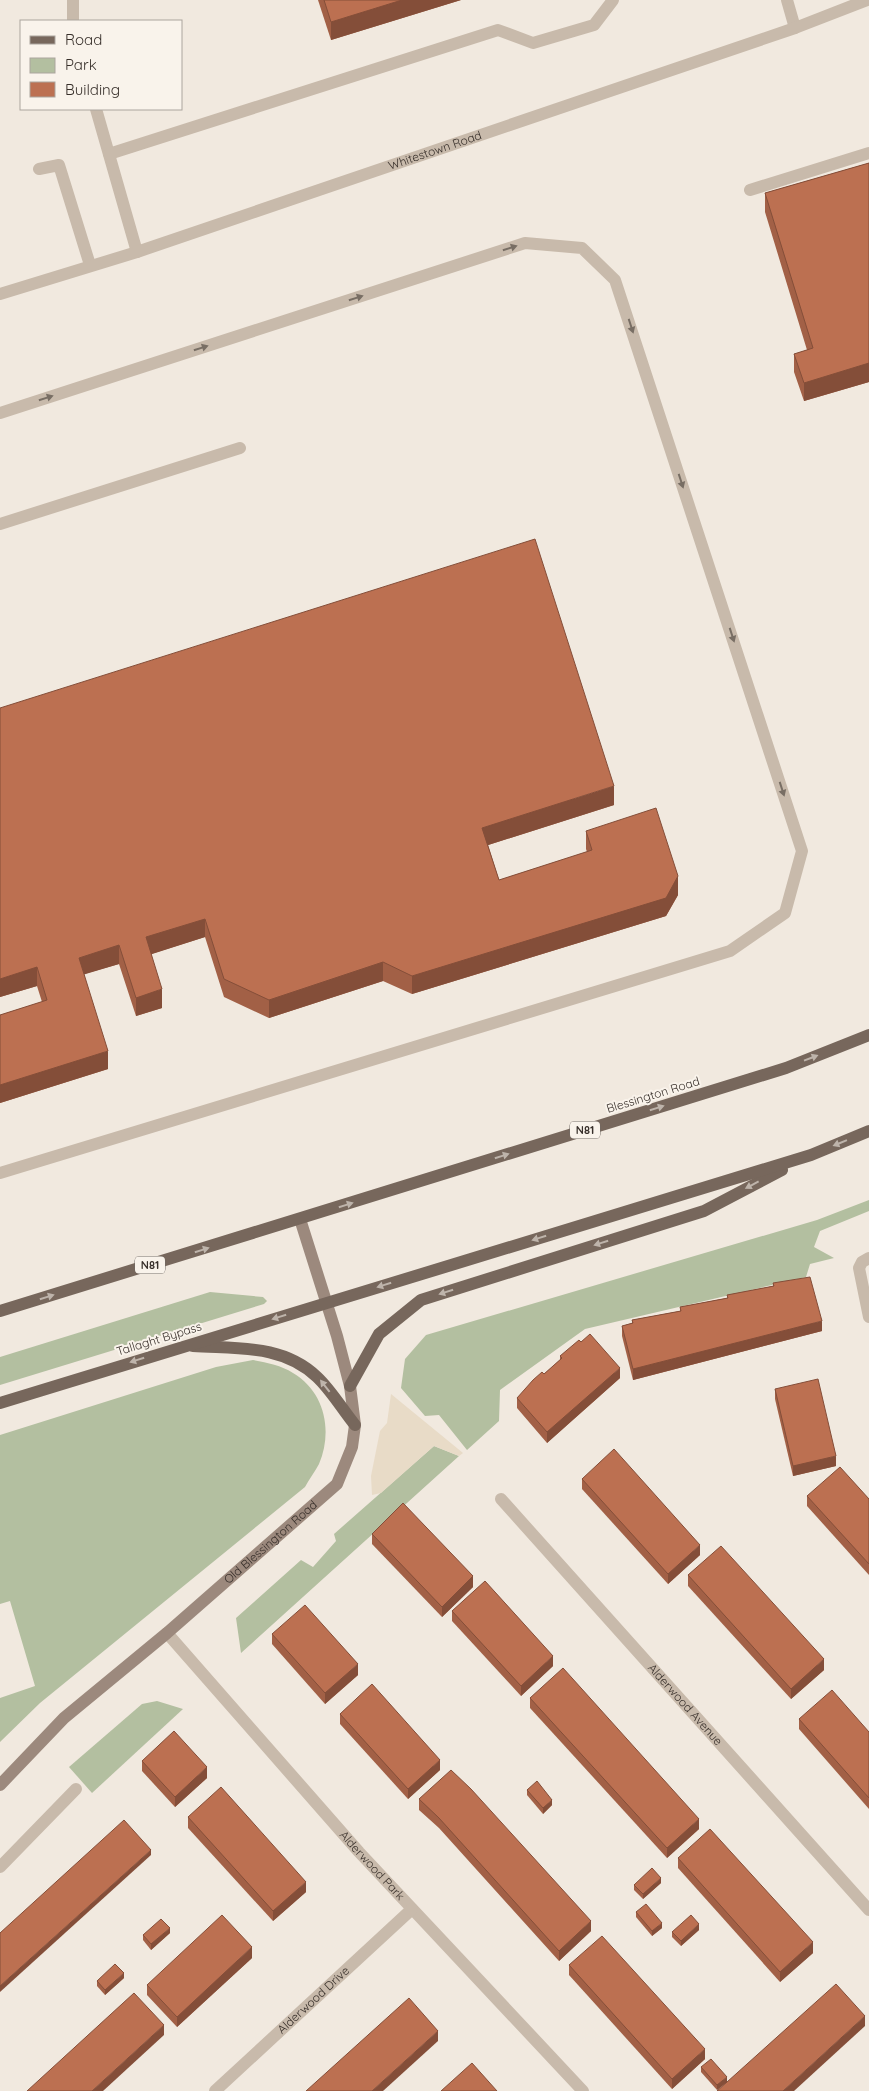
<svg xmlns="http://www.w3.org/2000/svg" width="869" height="2091" font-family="Quicksand,sans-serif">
<rect width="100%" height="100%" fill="#f1e9df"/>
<g fill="#b3bfa0">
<path d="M869 1200V1211L820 1231 814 1247 834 1258 810 1264 806 1277 585 1329 500 1390 499 1421 467 1450 439 1415 425 1416 401 1388 405 1359 426 1335 817 1220Z"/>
<path d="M210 1292 263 1297 267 1301 264 1304 0 1385V1357Z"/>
<path d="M253 1360C267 1363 281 1365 293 1373 325 1392 333 1431 319 1464 315 1472 309 1479 305 1487L40 1703 0 1742V1698L35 1686 10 1601 0 1604V1435L216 1367Z"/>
<path d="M434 1446 459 1456 241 1653 236 1618 301 1560 313 1567 336 1541 334 1534Z"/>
<path d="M157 1701 183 1709 92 1793 69 1767 142 1704Z"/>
</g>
<path fill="#e8dbc7" d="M391 1394 463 1453 459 1456 434 1446 381 1493 372 1495 371 1476 380 1431 387 1423Z"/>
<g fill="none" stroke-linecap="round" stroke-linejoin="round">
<g stroke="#c8baab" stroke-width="12">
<path d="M73 21V0"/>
<path d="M96 109 137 252"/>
<path d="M109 154 498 30 533 43 594 25 613 0"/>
<path d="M39 169 59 165 90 265"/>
<path d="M750 190 869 153"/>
<path d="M0 413 525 243 582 248 615 280 802 851 785 913 730 951 0 1173"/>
<path d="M0 524 240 448"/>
</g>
<g stroke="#c8baab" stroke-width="12">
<path d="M787 0 795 28"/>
<path id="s1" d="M0 294 137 252 795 28 867 0"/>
<path d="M869 1258 862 1262 859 1268 869 1317"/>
<path id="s2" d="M501 1499 869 1910"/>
<path id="s3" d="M167 1633 359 1852 583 2091"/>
<path d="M0 1867 76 1789"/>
<path id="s4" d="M215 2091 412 1909"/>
</g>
<path stroke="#9c897d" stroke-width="12" id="s5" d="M0 1785 64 1718 167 1633 337 1484 352 1447 355 1425 350 1386 337 1336 300 1219"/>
<g stroke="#77675c" stroke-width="12">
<path d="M0 1311 786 1068 869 1035"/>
<path d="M193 1346C237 1349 283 1344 317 1377 331 1390 342 1409 355 1425"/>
<path d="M350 1386 379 1334 421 1300 704 1211 782 1170"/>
<path d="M0 1403 811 1155 869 1131"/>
</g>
</g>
<g fill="#a26046">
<path d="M318 0H461L331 40Z"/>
<path d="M869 163V382L804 401 794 372V354L807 350 765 212V193Z"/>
<path d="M0 708 614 805 488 845 499 880 587 852 586 849V831L678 895 666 916 412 994 383 981 269 1018 224 997 205 937 151 954 162 1008 136 1016 119 964 84 974 108 1069 0 1103V1015L42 1002 37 986 0 997Z"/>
<path d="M773 1283 822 1331 633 1380 622 1336V1326L632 1323V1320L680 1311V1307L727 1298V1295L773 1286Z"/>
<path d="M581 1342 620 1378 547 1443 517 1408V1398L560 1360V1356Z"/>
<path d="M775 1389 836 1466 793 1476 775 1399Z"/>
<path d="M582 1479 700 1555 668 1584 582 1489Z"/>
<path d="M807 1496 869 1499V1575L807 1506Z"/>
<path d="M372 1534 473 1587 442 1617 372 1544Z"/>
<path d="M688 1575 824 1670 791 1699 688 1586Z"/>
<path d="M452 1611 553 1666 521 1696 452 1621Z"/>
<path d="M272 1634 358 1675 325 1704 272 1644Z"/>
<path d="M530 1698 699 1829 667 1858 530 1708Z"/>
<path d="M340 1714 440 1770 408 1799 340 1724Z"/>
<path d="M799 1719 869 1732V1809L799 1729Z"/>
<path d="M142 1761 207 1778 175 1807 142 1771Z"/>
<path d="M527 1790 552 1805 543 1814 527 1795Z"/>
<path d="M419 1799 591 1931 559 1961 439 1828 419 1810Z"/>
<path d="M188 1817 306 1892 273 1921 188 1828Z"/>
<path d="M678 1858 813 1953 780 1982 678 1868Z"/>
<path d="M661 1883 643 1899 634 1890V1885Z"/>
<path d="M636 1912 662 1928 652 1936 636 1917Z"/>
<path d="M699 1930 681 1946 672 1937V1932Z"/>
<path d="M170 1933 151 1950 143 1940V1935Z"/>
<path d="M252 1958 177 2027 147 1995V1985Z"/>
<path d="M569 1965 705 2059 672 2089 569 1975Z"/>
<path d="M124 1978 105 1995 97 1986V1981Z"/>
<path d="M701 2067 727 2082 717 2090 701 2072Z"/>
</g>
<g fill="#844e39">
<path d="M402 0H461L331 40V22Z"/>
<path d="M869 363V382L804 401V383Z"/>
<path d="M614 786V805L482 847V828Z"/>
<path d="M678 876V895L666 916 412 994V976Z"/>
<path d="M205 919V937L146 956V937Z"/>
<path d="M119 945V964L79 976V958Z"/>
<path d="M383 962V981L269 1018V1000Z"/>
<path d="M37 967V986L0 997V979Z"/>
<path d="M162 989V1008L136 1016V998Z"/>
<path d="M108 1051V1069L0 1103V1085Z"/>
<path d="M822 1321V1331L633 1380V1369Z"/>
<path d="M620 1368V1378L547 1443V1432Z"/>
<path d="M836 1456V1466L793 1476V1466Z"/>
<path d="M700 1545V1555L668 1584V1574Z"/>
<path d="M473 1576V1587L442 1617V1607Z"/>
<path d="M553 1656V1666L521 1696V1686Z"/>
<path d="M824 1659V1670L791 1699V1689Z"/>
<path d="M358 1664V1675L325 1704V1693Z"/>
<path d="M440 1760V1770L408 1799V1789Z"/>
<path d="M207 1767V1778L175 1807V1797Z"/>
<path d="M552 1800V1805L543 1814V1808Z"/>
<path d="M699 1819V1829L667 1858V1848Z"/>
<path d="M151 1850V1855L0 1992V1986Z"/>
<path d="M661 1878V1883L643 1899V1894Z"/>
<path d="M306 1882V1892L273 1921V1911Z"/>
<path d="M591 1921V1931L559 1961V1951Z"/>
<path d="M662 1923V1928L652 1936V1931Z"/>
<path d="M699 1924V1930L681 1946V1941Z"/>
<path d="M170 1928V1933L151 1950V1944Z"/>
<path d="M813 1942V1953L780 1982V1972Z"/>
<path d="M252 1947V1958L177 2027V2017Z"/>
<path d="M124 1973V1978L105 1995V1990Z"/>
<path d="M865 2016V2026L794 2091H783Z"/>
<path d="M164 2025V2035L103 2091H92Z"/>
<path d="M438 2031V2041L383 2091H372Z"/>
<path d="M705 2049V2059L672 2089V2079Z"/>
<path d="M727 2077V2082L717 2090V2085Z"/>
</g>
<g fill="#bc7051" stroke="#844e39">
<path d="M324 0H402L331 22Z"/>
<path d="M869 163V363L804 383 794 354 813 348 765 193Z"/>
<path d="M535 539 614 786 482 828 499 880 592 850 586 831 656 808 678 876 666 898 412 976 383 962 269 1000 224 979 205 919 146 937 162 989 136 998 119 945 79 958 108 1051 0 1085V1015L47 1000 37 967 0 979V708Z"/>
<path d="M810 1277 822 1321 633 1369 622 1326 633 1323 632 1320 681 1311 680 1307 728 1298 727 1295 774 1286 773 1283Z"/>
<path d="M590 1334 620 1368 547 1432 517 1398 533 1380 542 1372 544 1374 562 1358 560 1356 579 1340 581 1342Z"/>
<path d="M818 1379 836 1456 793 1466 775 1389Z"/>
<path d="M614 1449 700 1545 668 1574 582 1479Z"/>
<path d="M840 1467 869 1499V1564L807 1496Z"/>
<path d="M403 1503 473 1576 442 1607 372 1534Z"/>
<path d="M721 1546 824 1659 791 1689 688 1575Z"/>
<path d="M485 1581 553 1656 521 1686 452 1611Z"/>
<path d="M305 1605 358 1664 325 1693 272 1634Z"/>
<path d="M563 1668 699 1819 667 1848 530 1698Z"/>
<path d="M372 1684 440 1760 408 1789 340 1714Z"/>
<path d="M832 1690 869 1732V1798L799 1719Z"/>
<path d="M174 1731 207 1767 175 1797 142 1761Z"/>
<path d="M451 1770 471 1789 591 1921 559 1951 439 1818 419 1799Z"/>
<path d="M537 1781 552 1800 543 1808 527 1790Z"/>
<path d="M221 1787 306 1882 273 1911 188 1817Z"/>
<path d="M124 1820 151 1850 0 1986V1933Z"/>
<path d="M710 1829 813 1942 780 1972 678 1858Z"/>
<path d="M652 1868 661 1878 643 1894 634 1885Z"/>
<path d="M646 1904 662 1923 652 1931 636 1912Z"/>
<path d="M222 1915 252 1947 177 2017 147 1985Z"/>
<path d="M691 1915 699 1924 681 1941 672 1932Z"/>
<path d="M161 1919 170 1928 151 1944 143 1935Z"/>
<path d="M602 1936 705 2049 672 2079 569 1965Z"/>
<path d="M115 1964 124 1973 105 1990 97 1981Z"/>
<path d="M836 1984 865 2016 783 2091H717Z"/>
<path d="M134 1993 164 2025 92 2091H27Z"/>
<path d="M409 1998 438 2031 372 2091H306Z"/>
<path d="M711 2059 727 2077 717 2085 701 2067Z"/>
<path d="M472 2063 497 2091H441Z"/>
</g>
<defs><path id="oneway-solid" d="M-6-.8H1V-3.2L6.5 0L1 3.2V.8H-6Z" transform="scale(1.25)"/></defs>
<g fill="#786e64">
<use href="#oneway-solid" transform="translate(510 248) rotate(-18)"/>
<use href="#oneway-solid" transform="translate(356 298) rotate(-18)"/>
<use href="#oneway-solid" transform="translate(631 326) rotate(72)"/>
<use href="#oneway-solid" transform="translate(201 348) rotate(-18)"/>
<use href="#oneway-solid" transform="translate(46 398) rotate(-18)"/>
<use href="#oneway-solid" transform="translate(681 481) rotate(72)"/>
<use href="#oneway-solid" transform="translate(732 635) rotate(72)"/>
<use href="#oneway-solid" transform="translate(782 789) rotate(72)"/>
</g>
<g fill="#beb4ab">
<use href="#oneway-solid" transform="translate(811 1058) rotate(-21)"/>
<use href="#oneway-solid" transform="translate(657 1108) rotate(-17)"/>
<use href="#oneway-solid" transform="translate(840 1143) rotate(158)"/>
<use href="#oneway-solid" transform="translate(502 1156) rotate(-17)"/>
<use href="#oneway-solid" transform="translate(752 1185) rotate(152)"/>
<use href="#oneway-solid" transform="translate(346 1205) rotate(-17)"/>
<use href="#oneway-solid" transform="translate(539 1238) rotate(163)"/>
<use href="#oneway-solid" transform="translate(601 1243) rotate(163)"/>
<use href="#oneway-solid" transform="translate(202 1250) rotate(-17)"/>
<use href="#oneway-solid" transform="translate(384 1285) rotate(163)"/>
<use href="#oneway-solid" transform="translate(446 1292) rotate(162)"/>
<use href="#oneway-solid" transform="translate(47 1297) rotate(-17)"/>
<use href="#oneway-solid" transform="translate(279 1317) rotate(163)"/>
<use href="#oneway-solid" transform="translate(137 1360) rotate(163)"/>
<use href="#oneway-solid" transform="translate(325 1386) rotate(-128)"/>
</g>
<g text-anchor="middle" stroke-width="4" stroke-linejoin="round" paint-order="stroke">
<g fill="#f9f3eb" stroke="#716a64" stroke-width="1">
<rect x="570" y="1121.5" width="30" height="17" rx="4"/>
<rect x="135" y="1256.5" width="30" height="17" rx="4"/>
</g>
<g font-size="11" font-weight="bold" fill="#372f2a">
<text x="585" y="1134">N81</text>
<text x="150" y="1269">N81</text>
</g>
<g font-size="12" fill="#372f2a" stroke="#f9f3eb">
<text dy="4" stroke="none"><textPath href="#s1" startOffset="458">Whitestown Road</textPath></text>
<text transform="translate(653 1095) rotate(-17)" y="4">Blessington Road</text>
<text transform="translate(159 1339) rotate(-17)" y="4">Tallaght Bypass</text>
<text dy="4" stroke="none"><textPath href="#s5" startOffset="364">Old Blessington Road</textPath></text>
<text dy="4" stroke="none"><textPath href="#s2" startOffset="276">Alderwood Avenue</textPath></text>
<text dy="4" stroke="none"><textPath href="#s3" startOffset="310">Alderwood Park</textPath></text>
<text dy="4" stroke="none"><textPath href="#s4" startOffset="134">Alderwood Drive</textPath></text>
</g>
</g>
<rect x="20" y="20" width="162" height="90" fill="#f9f3eb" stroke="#aba59e"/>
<rect x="30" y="36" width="25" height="8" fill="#77675c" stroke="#aba59e"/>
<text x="65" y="45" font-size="15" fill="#372f2a">Road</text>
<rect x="30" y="58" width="25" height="15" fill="#b3bfa0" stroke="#aba59e"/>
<text x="65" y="70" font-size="15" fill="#372f2a">Park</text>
<rect x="30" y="82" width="25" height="15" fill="#bc7051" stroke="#aba59e"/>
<text x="65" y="95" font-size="15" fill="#372f2a">Building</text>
</svg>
